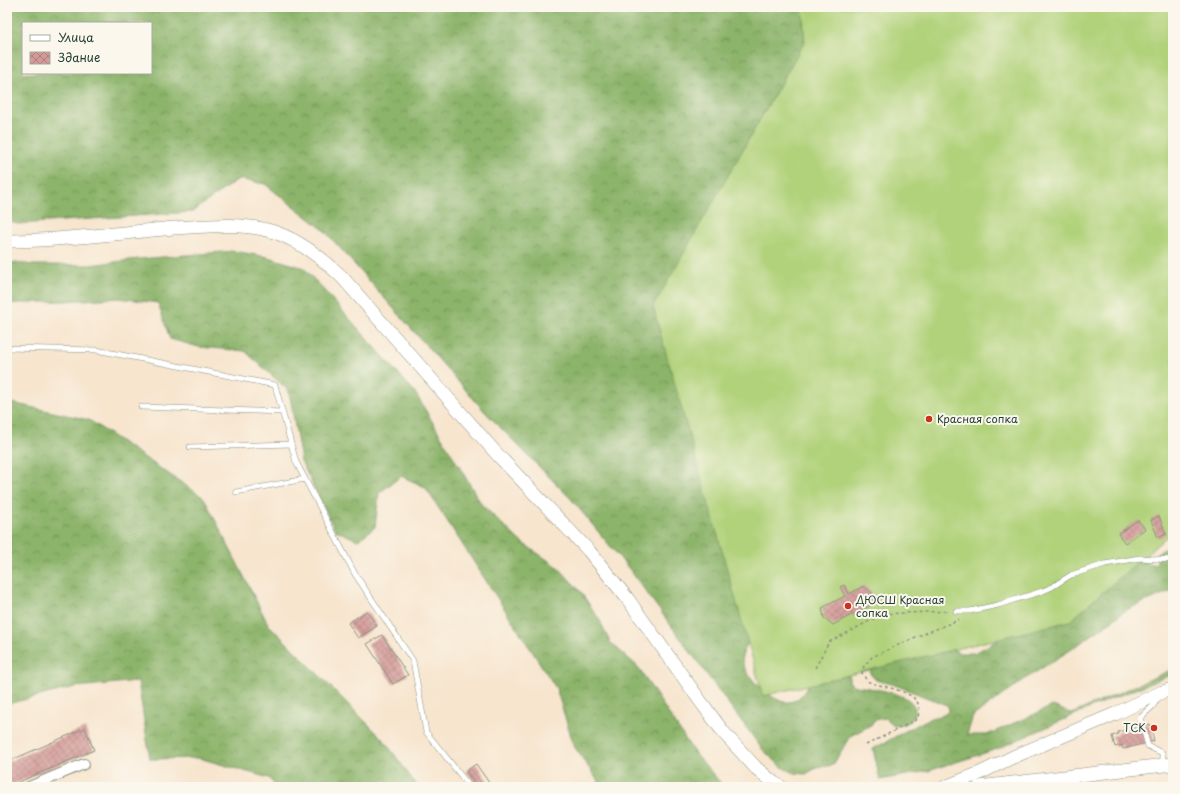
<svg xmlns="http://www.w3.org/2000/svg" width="1180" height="794" font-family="'Playpen Sans',sans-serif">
<defs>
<pattern id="forest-crowns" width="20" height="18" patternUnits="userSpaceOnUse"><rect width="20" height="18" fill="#8cb46a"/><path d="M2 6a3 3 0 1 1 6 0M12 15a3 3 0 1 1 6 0" fill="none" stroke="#729458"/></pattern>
<pattern id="building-cross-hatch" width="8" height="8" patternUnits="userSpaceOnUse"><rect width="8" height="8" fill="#d49a98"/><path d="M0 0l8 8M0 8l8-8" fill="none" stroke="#ab7f7d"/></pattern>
</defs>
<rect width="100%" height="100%" fill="#fbf7ec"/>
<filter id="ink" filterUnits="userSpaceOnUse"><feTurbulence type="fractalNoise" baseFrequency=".025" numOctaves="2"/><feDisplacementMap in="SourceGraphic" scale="8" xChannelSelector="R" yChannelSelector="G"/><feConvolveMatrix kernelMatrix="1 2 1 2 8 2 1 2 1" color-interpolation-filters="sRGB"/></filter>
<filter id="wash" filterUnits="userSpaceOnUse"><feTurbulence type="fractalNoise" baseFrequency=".012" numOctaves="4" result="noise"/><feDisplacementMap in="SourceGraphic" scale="16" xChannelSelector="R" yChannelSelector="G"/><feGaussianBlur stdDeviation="0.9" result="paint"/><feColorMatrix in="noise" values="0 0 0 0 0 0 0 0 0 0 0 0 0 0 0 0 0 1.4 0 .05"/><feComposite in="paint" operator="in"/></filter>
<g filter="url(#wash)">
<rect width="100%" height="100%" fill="#f7e5ce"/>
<g fill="url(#forest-crowns)" stroke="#56784f" fill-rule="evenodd">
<path d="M7 7H822L751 637C748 643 743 651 742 657 741 674 773 704 789 702 800 701 805 691 810 681L849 673V681L852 685C867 689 919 691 915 714 913 723 902 725 894 726L885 718 874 720 871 725 850 736 833 765 816 768 806 774 795 773 782 767 762 749 630 570 572 500 487 414 324 230 265 184 238 179 192 212 18 224 7 221ZM23 23H151V73H23Z"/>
<path d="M234 251 268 257 304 268 414 391 482 505 521 542 558 567 580 591 599 619 610 642 638 667 693 751 724 787H602L574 746 556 688 425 487 401 476 379 493 375 527 358 540 335 530 301 461 289 391 245 351 199 347 170 339 158 303 119 298 7 304V262L34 265H89L139 259Z"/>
<path d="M7 402 89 420 204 498 268 624 383 739 418 787H276L269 778 199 758 150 759 138 681 75 687 7 704Z"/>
<path d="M1166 548H1173V590L1128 609 1072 649 1028 677 973 716 967 735H987L1053 706 1072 714 1173 669V674L1106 701 997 749 928 771 880 780 873 749C892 739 911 727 931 718 937 716 946 717 949 709L947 705 941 703 895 685 876 680 871 675 870 669 951 648 959 653H975L1136 561H1143L1155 565 1157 562V553Z"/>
</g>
<path fill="#b1d27a" stroke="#688857" d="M802 7H1173V531L1070 621 763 696 653 307 805 41Z"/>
<g id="blocks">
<g fill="url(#building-cross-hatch)">
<path d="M1159 516 1166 534 1158 538 1151 520Z"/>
<path d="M1138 520 1145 529 1125 543 1118 534Z"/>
<path d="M844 585 849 594 864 586 872 593 873 604 860 611 861 612 859 616H854L853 614 833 625 824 618 822 608 845 596 840 587Z"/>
<path d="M367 611 377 626 358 638 348 623Z"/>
<path d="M382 635 408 675 393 684 367 644Z"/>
<path d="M1150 724 1154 741 1123 749 1122 745 1115 747 1112 736 1118 734V732Z"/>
<path d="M85 728 94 750 7 787V762Z"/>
<path d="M476 764 492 787H478L466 771Z"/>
</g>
</g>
</g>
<g filter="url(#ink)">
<use href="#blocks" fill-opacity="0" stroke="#8b9181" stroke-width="1"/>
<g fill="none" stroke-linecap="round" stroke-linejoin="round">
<g stroke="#8b9181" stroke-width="6">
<g id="service">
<path d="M7 348 96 350 275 385 296 462 355 574 413 661 426 732 470 787"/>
<path d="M141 407 282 412"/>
<path d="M190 447 291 444"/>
<path d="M236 492 305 479"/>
<path d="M956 611H970L998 605 1043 591 1052 587 1071 575 1105 564 1140 558 1173 560"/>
<path d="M1158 698 1153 706 1140 718 1148 746 1162 753 1164 764"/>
</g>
</g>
<g stroke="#8b9181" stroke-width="12">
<path id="minor" d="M29 787 84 764"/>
</g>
<g stroke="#8b9181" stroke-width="14">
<g id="tertiary">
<path d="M7 241C23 241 40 240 56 239 95 236 135 232 174 228 206 226 240 222 271 231 298 239 322 258 342 277L496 453 589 551 627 598 701 702 724 733 756 768 774 783 781 787"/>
<path d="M945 787 980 773 1013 757 1115 714 1162 692 1173 689"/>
<path d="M979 787 1173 764"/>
</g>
</g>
<g stroke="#8b9181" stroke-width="1.5" stroke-dasharray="3 3" stroke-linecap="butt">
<path d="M815 668 829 642 883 614 949 611"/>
<path d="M866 745 914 721C918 718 920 713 919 707 916 689 881 688 867 681L862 673 864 666 872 657 916 637 956 621 959 619"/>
</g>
<use href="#service" stroke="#fff" stroke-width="5"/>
<use href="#minor" stroke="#fff" stroke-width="10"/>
<use href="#tertiary" stroke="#fff" stroke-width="13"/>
</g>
</g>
<g fill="#c8321e" stroke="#fbf7ec" stroke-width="1.5">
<circle cx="929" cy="419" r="4"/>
<circle cx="848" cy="606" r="4"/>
<circle cx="1154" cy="728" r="4"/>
</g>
<g text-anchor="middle" stroke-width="4" stroke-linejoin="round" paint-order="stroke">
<g font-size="11" fill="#1f3d34" stroke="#fbf7ec" text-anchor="start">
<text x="937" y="423">Красная сопка</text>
<text x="856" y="604">ДЮСШ Красная<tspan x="856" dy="13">сопка</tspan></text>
<text x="1146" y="732" text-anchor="end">ТСК</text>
</g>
</g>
<rect width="1180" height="794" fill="none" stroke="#fbf7ec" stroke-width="24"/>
<rect x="22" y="22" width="130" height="52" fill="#fbf7ec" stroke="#a3ada2"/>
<rect x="30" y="35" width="20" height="6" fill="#ffffff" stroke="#a3ada2"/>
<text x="58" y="42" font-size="12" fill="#1f3d34">Улица</text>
<rect x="30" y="52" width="20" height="12" fill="url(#building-cross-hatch)" stroke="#a3ada2"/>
<text x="58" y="62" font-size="12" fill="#1f3d34">Здание</text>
</svg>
